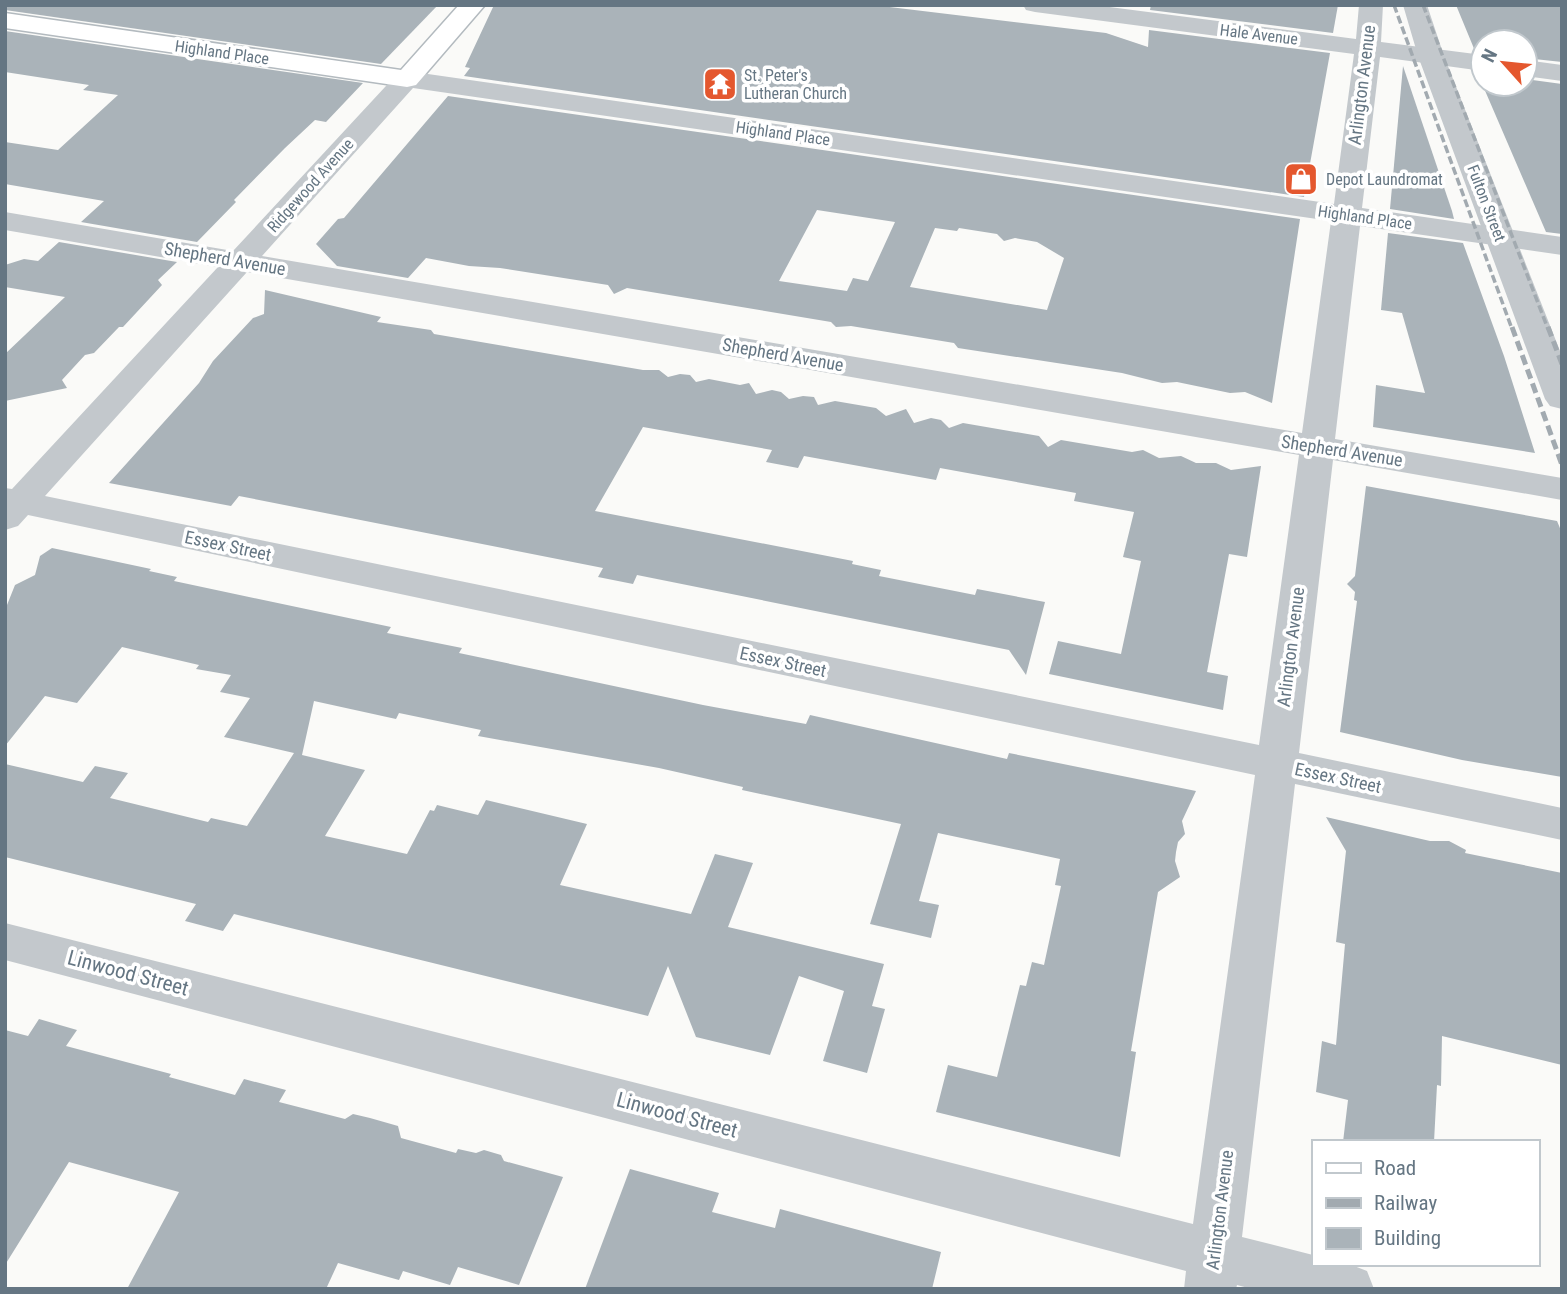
<svg xmlns="http://www.w3.org/2000/svg" width="1567" height="1294" font-family="'Roboto Condensed',sans-serif">
<rect width="100%" height="100%" fill="#fafaf8"/>
<g fill="#aab3b9" fill-rule="evenodd">
<path d="M5 5H438L381 64 5 10Z"/>
<path d="M494 5H873L1106 33 1148 47 1149 30 1330 53 1304 197 464 76 470 68 465 67Z"/>
<path d="M1151 5H1338L1333 33 1150 10Z"/>
<path d="M1456 5H1562V62L1525 58V42H1483V52L1475 51Z"/>
<path d="M5 31 363 83 326 122 315 120 285 148 234 200 236 202 197 242 81 222 104 201 5 184V142L58 150 118 95 83 90 89 85 5 72Z"/>
<path d="M1403 66 1452 211 1454 219 1390 209Z"/>
<path d="M1480 79 1483 80V84H1525V79L1562 84V234L1546 232Z"/>
<path d="M448 96 1300 219 1272 403 1245 392 1230 393 1177 382 1162 383 1122 373 958 348 954 343 851 326 836 327 831 322 627 288 614 294 608 285 500 268 469 266 426 258 408 278 337 266 316 244 338 219 344 218ZM817 210 895 222 868 281 853 278 847 291 779 281ZM935 228 957 231 959 228 997 234 1004 241 1015 238 1037 242 1064 258 1047 310 910 287Z"/>
<path d="M1388 233 1463 243 1504 356 1535 453 1373 427 1376 385 1425 393 1402 313 1381 310Z"/>
<path d="M59 242 177 262 158 280 162 285 123 327H119L94 353 85 355 62 380 67 388 5 401V354L65 297 5 287V265L24 259 38 261Z"/>
<path d="M265 290 381 317 377 322 431 330 434 334 643 370H659L668 377 680 374 690 375 696 382 709 379 740 385 749 383 756 394 772 390 781 392 789 399 803 396 814 397 818 405 835 401 876 408 886 416 906 409 914 423 931 418 941 420 949 428 963 423 1039 436 1048 447 1061 440 1132 452 1143 450 1159 458 1181 456 1196 463H1216L1231 470 1261 466 1247 557 1229 554 1207 672 1228 676 1223 710 1049 674 1058 641 1121 654 1141 561 1123 557 1134 512 1074 501 1076 493 940 468 936 480 804 456 798 468 766 462 772 450 643 427 595 511 853 561 852 564 881 570 879 576 975 595 977 589 1045 602 1026 675 1009 650 637 575 633 584 598 577 603 568 239 496 231 506 109 483 199 383 213 361 253 318 264 314Z"/>
<path d="M1366 486 1557 521 1562 533V777L1462 760 1340 732 1357 601 1354 600 1355 592 1347 584 1355 576Z"/>
<path d="M52 548 151 569 149 571 177 577 174 581 391 627 387 633 462 648 459 653 703 705 806 724 810 715 1007 759 1009 753 1196 791 1182 821 1185 834 1178 842 1176 852 1175 861 1180 877 1158 892 1131 1051 1136 1052 1120 1157 936 1112 948 1065 997 1077 1020 985 1026 986 1032 962 1044 965 1061 886 1055 885 1060 859 938 833 919 901 939 905 931 938 870 924 901 824 742 790 743 787 659 768 478 736 481 730 399 713 396 719 314 701 302 755 365 770 325 836 407 854 430 810 434 811 437 805 478 815 486 800 587 824 560 885 691 914 715 854 753 863 728 927 884 964 872 1006 885 1009 867 1073 823 1061 844 991 799 976 770 1055 696 1037 668 966 648 1016 234 914 223 931 185 921 196 904 5 857V764L83 782 95 766 128 773 110 798 208 822 211 818 247 826 294 753 224 737 250 698 220 692 231 675 196 669 199 665 122 647 77 703 45 696 5 746V610L15 585 35 575 40 556Z"/>
<path d="M1326 817 1430 841H1449L1466 850 1465 853 1562 873V1065L1442 1036 1441 1086 1437 1085 1434 1142H1343L1348 1100 1316 1092 1322 1041 1336 1045 1345 944 1336 942 1346 851Z"/>
<path d="M39 1019 77 1030 66 1046 171 1074 169 1077 235 1095 244 1079 286 1090 279 1102 345 1119 353 1114 370 1118 398 1126 401 1138 456 1153 458 1149 476 1153 484 1150 501 1155 504 1161 563 1177 519 1285 458 1267 450 1285 403 1271 399 1280 338 1263 326 1289H127L179 1192 69 1162 5 1265V1030L28 1036Z"/>
<path d="M630 1169 719 1193 712 1212 775 1228 780 1209 941 1252 932 1289H585Z"/>
</g>
<g fill="none" stroke-linecap="round" stroke-linejoin="round">
<g stroke="#b3babf" stroke-width="3">
<path id="secondary" d="M459 5H485L416 85 407 87 5 28V13L401 70Z"/>
</g>
<g fill="#c3c8cc" fill-rule="evenodd">
<path d="M1023 5H1094L1356 39 1359 5H1383L1381 42 1483 55V71L1380 57 1362 208 1562 237V255L1360 226 1335 439 1562 478V500L1333 460 1299 753 1562 808V840L1295 784 1242 1237 1313 1255V1264H1349L1367 1271 1374 1289H1252L1237 1285 1236 1289H1184L1186 1271 5 960V923L1193 1224 1255 775 28 515 18 526 5 530V488L12 489 218 267 5 230V212L233 251 398 73 407 71 1334 204 1354 54 1035 12 1026 10ZM413 88 1331 221 1302 433 262 256ZM247 272 1299 455 1259 745 45 496Z"/>
<path d="M1525 60 1562 65V81L1525 76Z"/>
</g>
<path fill="#c3c8cc" fill-rule="evenodd" d="M1403 5H1427L1444 56 1562 356V409L1550 406 1545 399 1418 56Z"/>
<use href="#secondary" fill="#fff" fill-rule="evenodd"/>
<g stroke="#a2aab0" stroke-width="3.5" stroke-dasharray="8 3.5" stroke-linecap="butt">
<path d="M1394 5 1512 329"/>
<path d="M1423 5 1548 329"/>
</g>
<g stroke="#a2aab0" stroke-width="5" stroke-dasharray="10 5" stroke-linecap="butt">
<path d="M1512 327 1562 465"/>
<path d="M1548 327 1562 364"/>
</g>
</g>
<defs>
<g id="temple-square" transform="scale(1.75)"><rect x="-9" y="-9" width="18" height="18" rx="4" fill="#e4572e" stroke="#fff"/><path d="M0-6L5-2H3V0L6.5 2.5H4V6H1.5V3h-3V6H-4V2.5H-6.5L-3 0V-2H-5Z" fill="#fff"/></g>
<g id="shop-square" transform="scale(1.75)"><rect x="-9" y="-9" width="18" height="18" rx="4" fill="#e4572e" stroke="#fff"/><path d="M-5-2.5h2.3a2.7 3.5 0 0 1 5.4 0H5L5.5 6h-11ZM-1.5-2.5h3a1.5 2.3 0 0 0-3 0Z" fill="#fff"/></g>
</defs>
<g fill-rule="evenodd">
<use href="#temple-square" x="720" y="84"/>
<use href="#shop-square" x="1301" y="179"/>
</g>
<g text-anchor="middle" stroke-width="7" stroke-linejoin="round" paint-order="stroke">
<g font-size="16" fill="#657683" stroke="#fff">
<text transform="translate(1259 34) rotate(7)" y="6">Hale Avenue</text>
<text transform="translate(222 52) rotate(8)" y="6">Highland Place</text>
<text transform="translate(783 133) rotate(8)" y="6">Highland Place</text>
<text transform="translate(310 185) rotate(-48)" y="6">Ridgewood Avenue</text>
<text transform="translate(1487 203) rotate(69)" y="6">Fulton Street</text>
<text transform="translate(1365 217) rotate(8)" y="6">Highland Place</text>
</g>
<g font-size="16" fill="#657683" stroke="#fff" text-anchor="start">
<text x="744" y="81">St. Peter's<tspan x="744" dy="18">Lutheran Church</tspan></text>
<text x="1326" y="185">Depot Laundromat</text>
</g>
<g font-size="18" fill="#657683" stroke="#fff">
<text transform="translate(1362 85) rotate(-83)" y="6">Arlington Avenue</text>
<text transform="translate(225 259) rotate(10)" y="6">Shepherd Avenue</text>
<text transform="translate(783 355) rotate(10)" y="6">Shepherd Avenue</text>
<text transform="translate(1342 451) rotate(9)" y="6">Shepherd Avenue</text>
<text transform="translate(228 546) rotate(12)" y="6">Essex Street</text>
<text transform="translate(1291 647) rotate(-83)" y="6">Arlington Avenue</text>
<text transform="translate(783 662) rotate(12)" y="6">Essex Street</text>
<text transform="translate(1338 778) rotate(12)" y="6">Essex Street</text>
<text transform="translate(1220 1210) rotate(-83)" y="6">Arlington Avenue</text>
</g>
<g font-size="21" fill="#657683" stroke="#fff">
<text transform="translate(128 973) rotate(15)" y="7">Linwood Street</text>
<text transform="translate(677 1115) rotate(15)" y="7">Linwood Street</text>
</g>
</g>
<rect width="1567" height="1294" fill="none" stroke="#657683" stroke-width="14"/>
<rect x="1312" y="1140" width="228" height="126" fill="#ffffff" stroke="#c1c8cd" stroke-width="2"/>
<rect x="1326" y="1163" width="35" height="10" fill="#ffffff" stroke="#c1c8cd" stroke-width="2"/>
<text x="1374" y="1175" font-size="21" fill="#657683">Road</text>
<rect x="1326" y="1198" width="35" height="10" fill="#a2aab0" stroke="#c1c8cd" stroke-width="2"/>
<text x="1374" y="1210" font-size="21" fill="#657683">Railway</text>
<rect x="1326" y="1228" width="35" height="21" fill="#aab3b9" stroke="#c1c8cd" stroke-width="2"/>
<text x="1374" y="1245" font-size="21" fill="#657683">Building</text>
<g transform="translate(1504 63) rotate(297)"><circle r="33" fill="#ffffff" stroke="#c1c8cd" stroke-width="2"/>
<path d="M0-5L12 26L0 18L-12 26Z" fill="#e4572e"/>
<text y="-10" font-size="19" font-weight="bold" text-anchor="middle" fill="#657683">N</text>
</g>
</svg>
